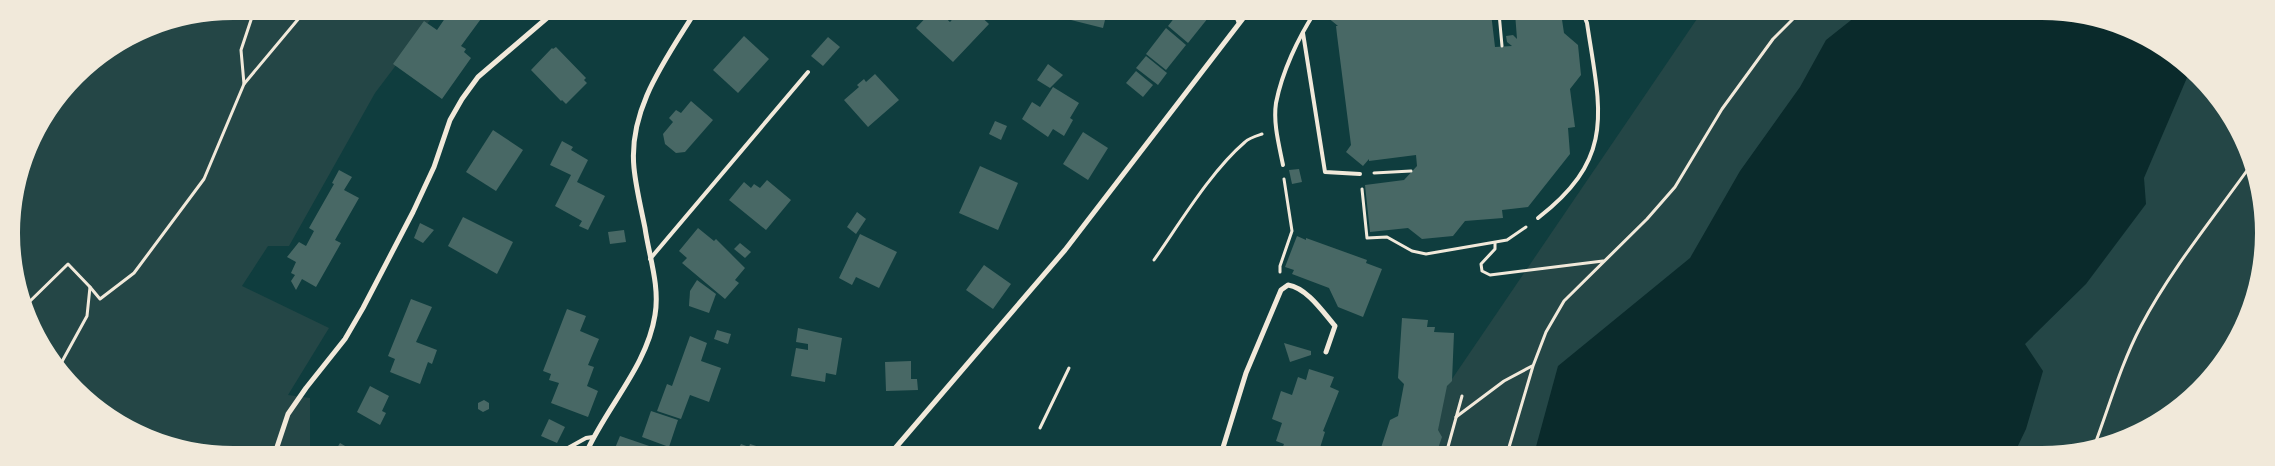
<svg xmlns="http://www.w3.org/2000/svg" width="2275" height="466" font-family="'PT Sans',sans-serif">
<rect width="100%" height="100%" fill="#0f3d3e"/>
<g fill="#244646">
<path d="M233 11H437L375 93 289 246H268L242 286 329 328 288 395 310 398V453H204L122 425 66 379 23 305 12 219 28 148 76 76 148 28Z"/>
<path d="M1701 13H2071L2153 41 2218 98 2256 175 2262 262 2241 331 2199 390 2140 432 2057 454H1401Z"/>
</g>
<path fill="#0a2a2b" d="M1860 13H2071L2153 41 2189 73 2144 178 2146 204 2086 284 2025 344 2043 371 2026 429 2014 454H1534L1558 366 1690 258 1740 171 1800 87 1826 40Z"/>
<g fill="#486865">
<path d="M450 11 486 12 461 46 466 49 464 52 471 58 442 99 393 64 424 21 437 30Z"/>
<path d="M931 12H939L950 22 959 12H976L989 24 953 62 916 28Z"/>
<path d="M1068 12H1107L1103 28 1067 19Z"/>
<path d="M1179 12H1201L1208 18 1188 43 1168 26Z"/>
<path d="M1321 12 1491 13 1495 47 1512 46 1507 42 1506 36 1513 35 1517 39 1515 13H1561L1564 33 1578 45 1581 75 1570 89 1575 127 1568 128 1570 154 1528 207 1502 210 1503 218 1465 221 1453 236 1422 239 1408 228 1370 232 1365 185 1404 180 1417 166 1416 155 1369 161V159L1363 166 1346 152 1351 145 1337 35 1336 26H1338Z"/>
<path d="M1166 28 1186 45 1166 70 1146 54Z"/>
<path d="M744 36 769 59 738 93 713 70Z"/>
<path d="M828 37 840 47 823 66 811 56Z"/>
<path d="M556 47 586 78 584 80 587 83 566 104 562 100 561 101 531 70 552 48 553 49Z"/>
<path d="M1146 56 1167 73 1158 85 1136 68Z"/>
<path d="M1048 64 1063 75 1050 88 1037 80Z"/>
<path d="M1136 71 1153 85 1143 97 1126 83Z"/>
<path d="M875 74 899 100 868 127 844 100 859 87 857 85 864 79 866 82Z"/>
<path d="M1053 87 1079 103 1070 118 1073 120 1064 136 1053 129 1048 137 1022 119 1032 102 1040 107Z"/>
<path d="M691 101 713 120 685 152 676 153 665 144 663 134 673 122 669 118 676 110 681 113Z"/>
<path d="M995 121 1007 126 1001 140 989 134Z"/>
<path d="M493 130 523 150 496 191 466 172Z"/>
<path d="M1083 132 1108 148 1088 180 1063 164Z"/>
<path d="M562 141 573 147 571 150 588 160 577 182 605 196 588 230 579 226 582 221 555 206 571 175 550 165Z"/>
<path d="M980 166 1018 183 998 230 959 213Z"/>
<path d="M1299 169 1302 182 1292 184 1289 170Z"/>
<path d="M339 170 352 177 344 190 359 198 335 240 341 243 316 287 302 279 296 290 291 281 295 275 291 273 296 262 287 257 299 242 306 246 314 231 309 228 334 184 332 183Z"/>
<path d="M767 180 791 200 766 230 729 200 744 182 751 188 754 184 760 188Z"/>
<path d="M857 212 866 219 856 234 847 227Z"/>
<path d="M463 217 513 242 497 274 448 246Z"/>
<path d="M420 223 434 230 423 243 414 238Z"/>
<path d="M698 228 714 241 716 239 745 268 735 280 739 283 725 299 682 263 687 258 679 251Z"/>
<path d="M624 230 626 242 610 244 608 232Z"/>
<path d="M860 234 897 252 879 288 856 277 852 285 839 278Z"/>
<path d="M1297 236 1306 240V238L1367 260 1366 263 1382 269 1363 317 1338 307 1329 288 1292 274 1294 270 1285 267Z"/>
<path d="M740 243 751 252 745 258 734 249Z"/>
<path d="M984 265 1011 284 993 309 966 290Z"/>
<path d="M697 280 716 294 709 313 689 306 690 291Z"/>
<path d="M411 299 432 307 416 342 437 350 432 364 428 362 420 384 390 372 395 359 388 356Z"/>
<path d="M567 309 586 316 580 331 599 339 588 365 594 367 587 386 598 391 588 417 551 403 559 383 549 380 551 374 543 371Z"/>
<path d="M1402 318 1428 320 1427 327H1435L1434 332 1454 333 1452 381 1447 386 1438 430 1442 437 1436 454H1379L1390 420 1398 416 1404 384 1398 378Z"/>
<path d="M798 328 842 338 836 375 826 373 825 382 791 376 796 348 808 350V344L796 342Z"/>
<path d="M717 330 731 334 728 344 714 339Z"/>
<path d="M690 336 707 343 701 361 721 368 709 402 690 395 681 419 657 411 667 384 672 386Z"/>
<path d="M1284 343 1311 351V355L1290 362Z"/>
<path d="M911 361V379H917L918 390 886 391 885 362Z"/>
<path d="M1309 369 1334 377 1330 387 1339 391 1323 431 1325 432 1318 454H1280L1284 444 1276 441 1282 423 1272 419 1281 391 1292 395 1298 377 1306 380Z"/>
<path d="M370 386 389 396 382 411 386 413 380 425 357 412Z"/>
<path d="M484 400 489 403V409L483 412 478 409V403Z"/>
<path d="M651 411 678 420 669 447 642 437Z"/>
<path d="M549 419 565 427 557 443 541 436Z"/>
<path d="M620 436 655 448 653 453H613Z"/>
<path d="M340 443 357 453H334Z"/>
<path d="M741 444 749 447 750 444 778 453H736Z"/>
</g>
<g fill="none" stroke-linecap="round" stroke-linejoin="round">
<g stroke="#f1e9da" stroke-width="3">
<path d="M1499 13 1502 46"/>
<path d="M244 84 241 50 254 11"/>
<path d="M1374 173 1411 171"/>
<path d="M1362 189 1367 238 1387 237 1412 251 1426 254 1507 240 1526 227"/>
<path d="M1495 243V249L1481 264 1482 271 1490 275 1603 261"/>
<path d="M1154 260C1180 223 1211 171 1245 142 1249 138 1256 136 1262 134"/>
<path d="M1280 272V266L1292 231 1284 179"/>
<path d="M90 287 100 299 134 273 204 179 244 84 305 11"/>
<path d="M24 307 68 264 90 287 87 316 59 367"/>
<path d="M1456 417 1504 381 1532 366"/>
<path d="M1040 428 1069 368"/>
<path d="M2095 444C2110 404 2121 364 2141 326 2171 269 2214 217 2251 165"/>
<path d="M1446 454 1462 396"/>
<path d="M1507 454 1533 366 1546 332 1564 301 1647 219 1675 187 1722 109 1773 39 1799 13"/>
</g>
<g stroke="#f1e9da" stroke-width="4">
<path d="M1303 33 1325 172 1360 174"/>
<path d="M1283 165C1279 145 1273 123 1276 103 1282 72 1298 38 1315 12"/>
<path d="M1538 218C1617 157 1600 110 1587 23L1583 13"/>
<path d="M650 259 808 72"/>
<path d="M559 453 586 438 593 437"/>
</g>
<g stroke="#f1e9da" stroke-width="5">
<path d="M1235 12 1239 22"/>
<path d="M275 453 288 414 306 388 345 339 363 308 413 212 434 167 450 120 462 99 478 77 554 12"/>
<path d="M586 453C607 406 647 366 655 315 660 286 649 256 645 228 641 208 636 188 634 168 628 109 666 59 695 12"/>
<path d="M891 453 1065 250 1248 12"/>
<path d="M1221 454 1246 373 1281 290 1288 285C1307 288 1323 312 1335 326L1326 352"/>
</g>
</g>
<path d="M0 0H2275V466H0ZM233 20H2042A213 213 0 0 1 2255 233V233A213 213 0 0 1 2042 446H233A213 213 0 0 1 20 233V233A213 213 0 0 1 233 20Z" fill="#f1e9da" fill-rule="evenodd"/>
</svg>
